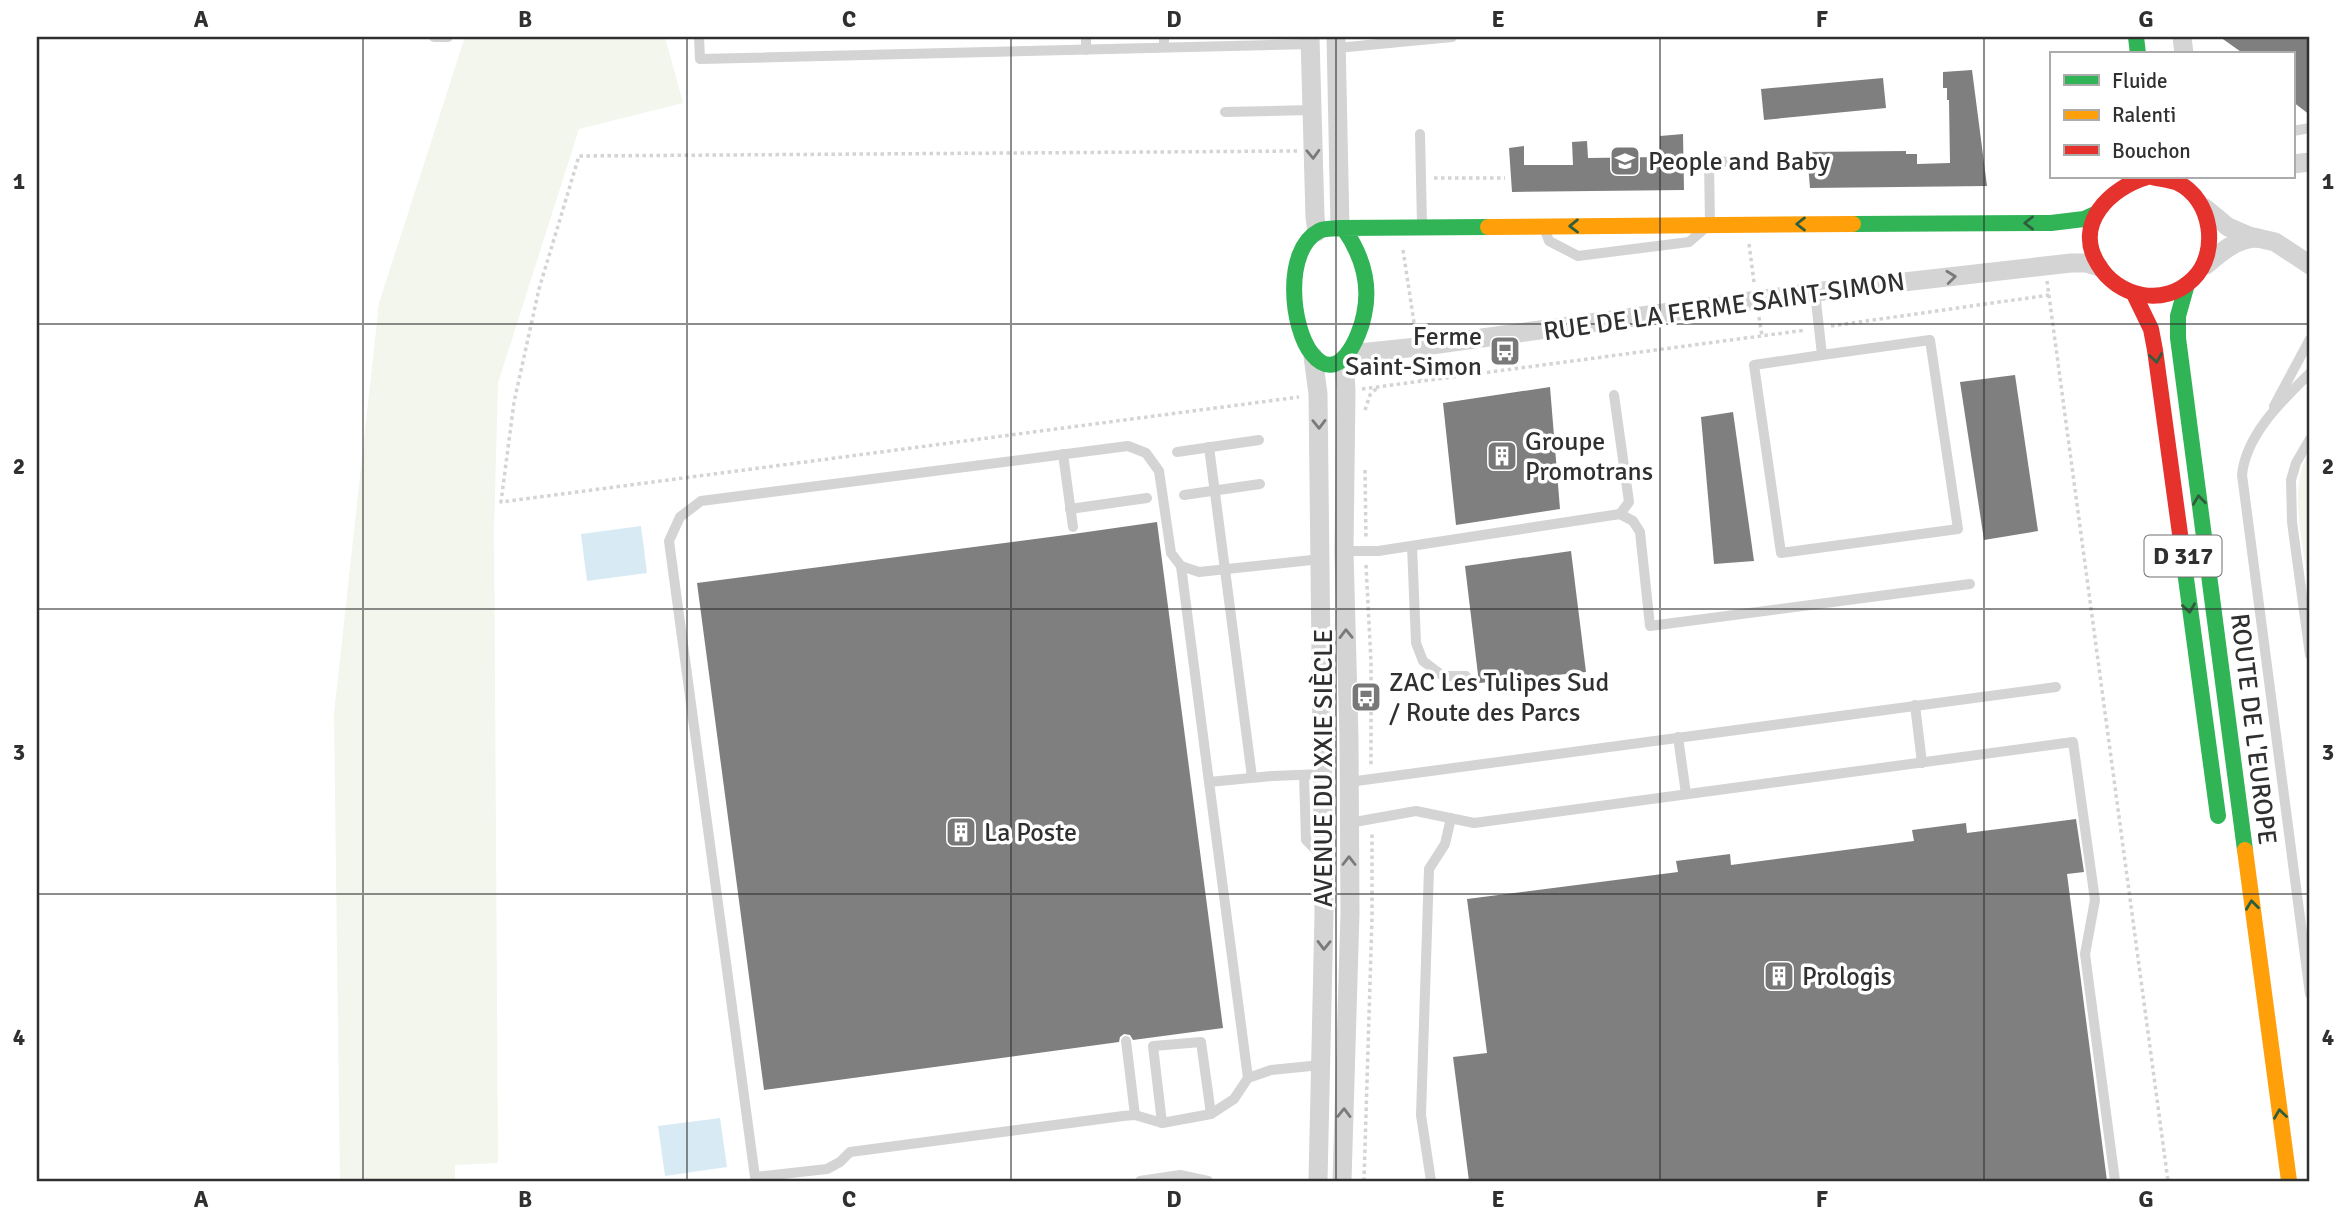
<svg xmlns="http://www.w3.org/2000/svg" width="2347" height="1218" font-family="Signika,sans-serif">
<rect width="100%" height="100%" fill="#fff"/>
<g fill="#f2f6ec">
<path d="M465 37H665L683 103 579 129 498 383 494 528 498 1163 455 1165V1181H340L334 714 379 303Z"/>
<path d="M2310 451V594C2305 552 2286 487 2310 451Z"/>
</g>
<g fill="#d8ebf4">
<path d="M641 526 647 573 587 581 581 534Z"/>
<path d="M720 1118 727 1167 665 1176 658 1126Z"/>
</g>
<g fill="#7f7f7f">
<path d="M2220 37H2310V115L2293 102V54H2244Z"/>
<path d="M1972 70 1987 186 1810 188 1807 152 1906 151V154H1917V164L1950 163 1949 100H1947V88H1943V72Z"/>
<path d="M1883 78 1886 108 1764 120 1761 89Z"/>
<path d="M1683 134 1684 190 1512 192 1509 148 1524 146V165H1573L1572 142 1587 141 1588 158 1660 157V136Z"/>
<path d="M2015 375 2038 531 1984 540 1960 382Z"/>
<path d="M1550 387 1560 509 1456 525 1443 403Z"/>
<path d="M1733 412 1754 561 1714 564 1701 417Z"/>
<path d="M1157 522 1223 1028 1133 1040 1130 1035 1124 1034 1120 1037 1119 1042 764 1090 697 583 1073 534Z"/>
<path d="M1571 551 1586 672 1479 683 1465 566Z"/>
<path d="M2076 819 2084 872 2067 874 2107 1181H1469L1453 1057 1487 1053 1467 899 1678 872 1676 861 1730 854 1731 865 1914 841 1912 830 1966 823 1967 833Z"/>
</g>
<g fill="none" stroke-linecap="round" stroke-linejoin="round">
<g stroke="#d4d4d4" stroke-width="3.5" stroke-dasharray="3.5 3.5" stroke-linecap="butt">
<path d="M1297 151 579 156 539 289 514 402 501 502 1299 397"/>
<path d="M1434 178H1505"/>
<path d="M1749 244 1754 282"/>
<path d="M1403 250 1415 329"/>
<path d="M2047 281 2168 1181"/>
<path d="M1759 317 1762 336"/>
<path d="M1831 326 2049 295"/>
<path d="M1419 365 1421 380"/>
<path d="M1362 389 1806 330"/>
<path d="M1365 410 1370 395 1378 387"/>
<path d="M1365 470 1366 540"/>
<path d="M1366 565 1371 662V767"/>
<path d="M1364 1181 1372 917V831"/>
</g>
<g stroke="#d4d4d4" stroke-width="10">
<path d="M434 37H448"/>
<path d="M699 37 700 59 1310 44"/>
<path d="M1164 47V37"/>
<path d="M1337 48 1452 37"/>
<path d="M1086 50V37"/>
<path d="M1225 112 1311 110"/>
<path d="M2293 131 2310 128"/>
<path d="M1420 134 1422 224"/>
<path d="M1545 230 1549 241 1578 256 1689 242 1710 224 1709 161 1737 162"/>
<path d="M1815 292 1822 355 1930 340 1958 529 1781 553 1754 365 1822 355"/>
<path d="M2310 373C2283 400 2246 434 2242 475L2310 994"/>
<path d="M1614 395 1629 502 1620 514"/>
<path d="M2274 406 2310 339"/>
<path d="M2310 439 2296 463 2291 480 2292 522 2310 655"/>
<path d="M1209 447 1252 777"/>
<path d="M1177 452 1259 440"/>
<path d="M1063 454 1073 527"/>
<path d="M1184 495 1260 484"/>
<path d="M1070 509 1147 498"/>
<path d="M1412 546 1416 643 1423 661 1443 676H1466"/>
<path d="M1344 551H1378L1620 514 1633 521 1640 532 1650 626 1970 584"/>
<path d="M1321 559 1199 572 1181 566 1171 553 1159 471 1146 453 1128 446 701 501 680 517 669 541 755 1177 827 1169 840 1162 850 1152 1123 1116 1135 1115 1162 1123 1211 1114 1234 1099 1248 1078 1271 1070 1321 1065"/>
<path d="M1181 566 1209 782"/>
<path d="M1915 705 1922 763"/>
<path d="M1678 737 1686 794"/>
<path d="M1304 775 1306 840 1321 855"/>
<path d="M1349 782 2056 687"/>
<path d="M1349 823 1416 811 1474 823 2073 742 2095 900 2085 954 2115 1181"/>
<path d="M1126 1041 1135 1115"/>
<path d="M1248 1078 1209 782 1272 776 1323 774"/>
<path d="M1162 1123 1153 1046 1201 1042 1211 1114"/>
<path d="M1140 1181 1180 1175 1208 1181"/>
<path d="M1431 1181 1421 1115 1429 869 1445 844 1451 818"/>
</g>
<g stroke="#d4d4d4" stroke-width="19">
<path d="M1310 37 1315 217 1317 232"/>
<path d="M1336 37 1340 228"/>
<path d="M2182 37 2184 54"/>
<path d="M2293 164 2310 162"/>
<path d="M2205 208 2228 227 2249 236 2275 242 2310 265"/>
<path d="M2206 265C2221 252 2237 238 2258 238"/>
<path d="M1349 354 1417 347 1815 292 2071 263H2086L2099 267"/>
<path d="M1313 356 1318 394 1324 913 1318 1181"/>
<path d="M1342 1181 1350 913 1349 738 1344 551 1346 391 1344 359"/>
</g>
<g stroke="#30b455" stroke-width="16">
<path d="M2136 37 2138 54"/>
<path d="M1853 224 2051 223 2084 219 2095 214"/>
<path d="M1344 229C1362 255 1371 284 1364 315 1360 336 1339 387 1312 354 1291 328 1283 250 1319 231 1325 228 1333 229 1340 228L1488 227"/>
<path d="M2187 284 2178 316V338L2245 850"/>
<path d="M2183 556 2218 816"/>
</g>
<g stroke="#ff9f0a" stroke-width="16">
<path d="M1488 227 1853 224"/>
<path d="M2245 850 2289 1181"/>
</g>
<g stroke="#e5322d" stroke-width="16">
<path d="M2147 177C2110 188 2073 224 2098 264 2117 297 2164 308 2193 279 2220 253 2212 199 2178 183 2171 180 2160 179 2152 177"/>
<path d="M2134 294 2151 329 2155 350 2183 556"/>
</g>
</g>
<defs><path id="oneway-chevron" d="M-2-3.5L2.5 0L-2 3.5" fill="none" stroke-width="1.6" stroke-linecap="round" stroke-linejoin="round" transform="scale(1.75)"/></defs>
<g stroke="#7a7a7a">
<use href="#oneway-chevron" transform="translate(1313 154) rotate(88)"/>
<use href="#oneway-chevron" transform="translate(1951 277) rotate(-6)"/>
<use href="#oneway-chevron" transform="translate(1319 424) rotate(89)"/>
<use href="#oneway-chevron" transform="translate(1346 634) rotate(-91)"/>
<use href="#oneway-chevron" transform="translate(1349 861) rotate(-90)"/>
<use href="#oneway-chevron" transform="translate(1324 945) rotate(91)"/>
<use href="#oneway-chevron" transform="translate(1344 1113) rotate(-89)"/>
</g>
<g stroke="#305e3d">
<use href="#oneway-chevron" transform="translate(2029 223) rotate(180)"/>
<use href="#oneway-chevron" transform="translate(1801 224) rotate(180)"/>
<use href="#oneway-chevron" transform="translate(1574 226) rotate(179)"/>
<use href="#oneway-chevron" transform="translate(2156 358) rotate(81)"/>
<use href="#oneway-chevron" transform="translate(2199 500) rotate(-97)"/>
<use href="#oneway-chevron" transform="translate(2189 608) rotate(82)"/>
<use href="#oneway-chevron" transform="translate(2252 905) rotate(-97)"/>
<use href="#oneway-chevron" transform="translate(2280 1114) rotate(-98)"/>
</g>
<path fill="none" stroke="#303030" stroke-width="2" stroke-opacity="0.55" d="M363 37V1181M687 37V1181M1011 37V1181M1336 37V1181M1660 37V1181M1984 37V1181M37 324H2310M37 609H2310M37 894H2310"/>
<defs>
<g id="school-square" transform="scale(1.575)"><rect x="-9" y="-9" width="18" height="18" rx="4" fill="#787878" stroke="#fff"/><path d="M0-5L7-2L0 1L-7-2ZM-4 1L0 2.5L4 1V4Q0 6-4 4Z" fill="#fff"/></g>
<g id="bus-square" transform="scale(1.575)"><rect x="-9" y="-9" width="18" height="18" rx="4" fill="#787878" stroke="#fff"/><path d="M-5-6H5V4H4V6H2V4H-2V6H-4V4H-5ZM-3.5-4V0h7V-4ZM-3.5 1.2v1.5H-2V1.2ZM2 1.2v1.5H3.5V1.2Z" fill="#fff"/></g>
<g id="building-square" transform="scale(1.575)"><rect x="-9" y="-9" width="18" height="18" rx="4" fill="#787878" stroke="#fff"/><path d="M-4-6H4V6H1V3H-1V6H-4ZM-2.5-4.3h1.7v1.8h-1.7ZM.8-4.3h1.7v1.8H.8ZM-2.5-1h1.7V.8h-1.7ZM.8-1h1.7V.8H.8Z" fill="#fff"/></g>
</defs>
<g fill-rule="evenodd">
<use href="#school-square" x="1625" y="161"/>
<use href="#bus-square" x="1505" y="351"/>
<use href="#building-square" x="1502" y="456"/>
<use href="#bus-square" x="1366" y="697"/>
<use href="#building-square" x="961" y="832"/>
<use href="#building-square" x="1779" y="976"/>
</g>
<g text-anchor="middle" stroke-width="7" stroke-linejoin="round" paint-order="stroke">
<rect fill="#fff" stroke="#6e6e6e" stroke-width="2" x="2144.5" y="535.5" width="77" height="41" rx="5"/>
<g font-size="24" font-weight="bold" fill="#303030">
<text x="2183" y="564">D 317</text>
</g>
<g font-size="26" fill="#303030" stroke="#fff" text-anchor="start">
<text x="1648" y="170">People and Baby</text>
<text x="1482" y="345" text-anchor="end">Ferme<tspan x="1482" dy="30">Saint-Simon</tspan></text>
<text x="1525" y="450">Groupe<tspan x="1525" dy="30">Promotrans</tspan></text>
<text x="1389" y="691">ZAC Les Tulipes Sud<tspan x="1389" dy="30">/ Route des Parcs</tspan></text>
<text x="984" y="841">La Poste</text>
<text x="1802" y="985">Prologis</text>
</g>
<g font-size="26" fill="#303030" stroke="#fff">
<text transform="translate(1724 306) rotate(-8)" y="9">RUE DE LA FERME SAINT-SIMON</text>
<text transform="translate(2254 729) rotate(83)" y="9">ROUTE DE L'EUROPE</text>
<text transform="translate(1323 768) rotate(-90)" y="9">AVENUE DU XXIE SIÈCLE</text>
</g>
</g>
<rect width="2347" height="1218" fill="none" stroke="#ffffff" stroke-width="77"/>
<rect x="2050" y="52" width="245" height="126" fill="#ffffff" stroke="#acacac" stroke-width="2"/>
<rect x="2064" y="75" width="35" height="10" fill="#30b455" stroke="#acacac" stroke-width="2"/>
<text x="2112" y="88" font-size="21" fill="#303030">Fluide</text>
<rect x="2064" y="110" width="35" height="10" fill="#ff9f0a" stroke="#acacac" stroke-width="2"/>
<text x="2112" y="122" font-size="21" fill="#303030">Ralenti</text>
<rect x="2064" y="145" width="35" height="10" fill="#e5322d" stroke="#acacac" stroke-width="2"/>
<text x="2112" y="158" font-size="21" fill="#303030">Bouchon</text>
<rect x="38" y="38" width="2270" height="1142" fill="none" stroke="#303030" stroke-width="2.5"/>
<g font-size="23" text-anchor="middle" font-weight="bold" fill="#303030">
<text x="201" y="27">A</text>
<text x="525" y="27">B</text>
<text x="849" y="27">C</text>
<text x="1174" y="27">D</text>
<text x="1498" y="27">E</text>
<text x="1822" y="27">F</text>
<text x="2146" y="27">G</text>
<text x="19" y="189">1</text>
<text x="2328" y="189">1</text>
<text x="19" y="474">2</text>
<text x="2328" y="474">2</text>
<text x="19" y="760">3</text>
<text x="2328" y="760">3</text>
<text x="19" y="1045">4</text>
<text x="2328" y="1045">4</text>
<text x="201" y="1207">A</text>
<text x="525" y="1207">B</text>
<text x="849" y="1207">C</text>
<text x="1174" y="1207">D</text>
<text x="1498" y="1207">E</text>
<text x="1822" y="1207">F</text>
<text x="2146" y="1207">G</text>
</g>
</svg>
